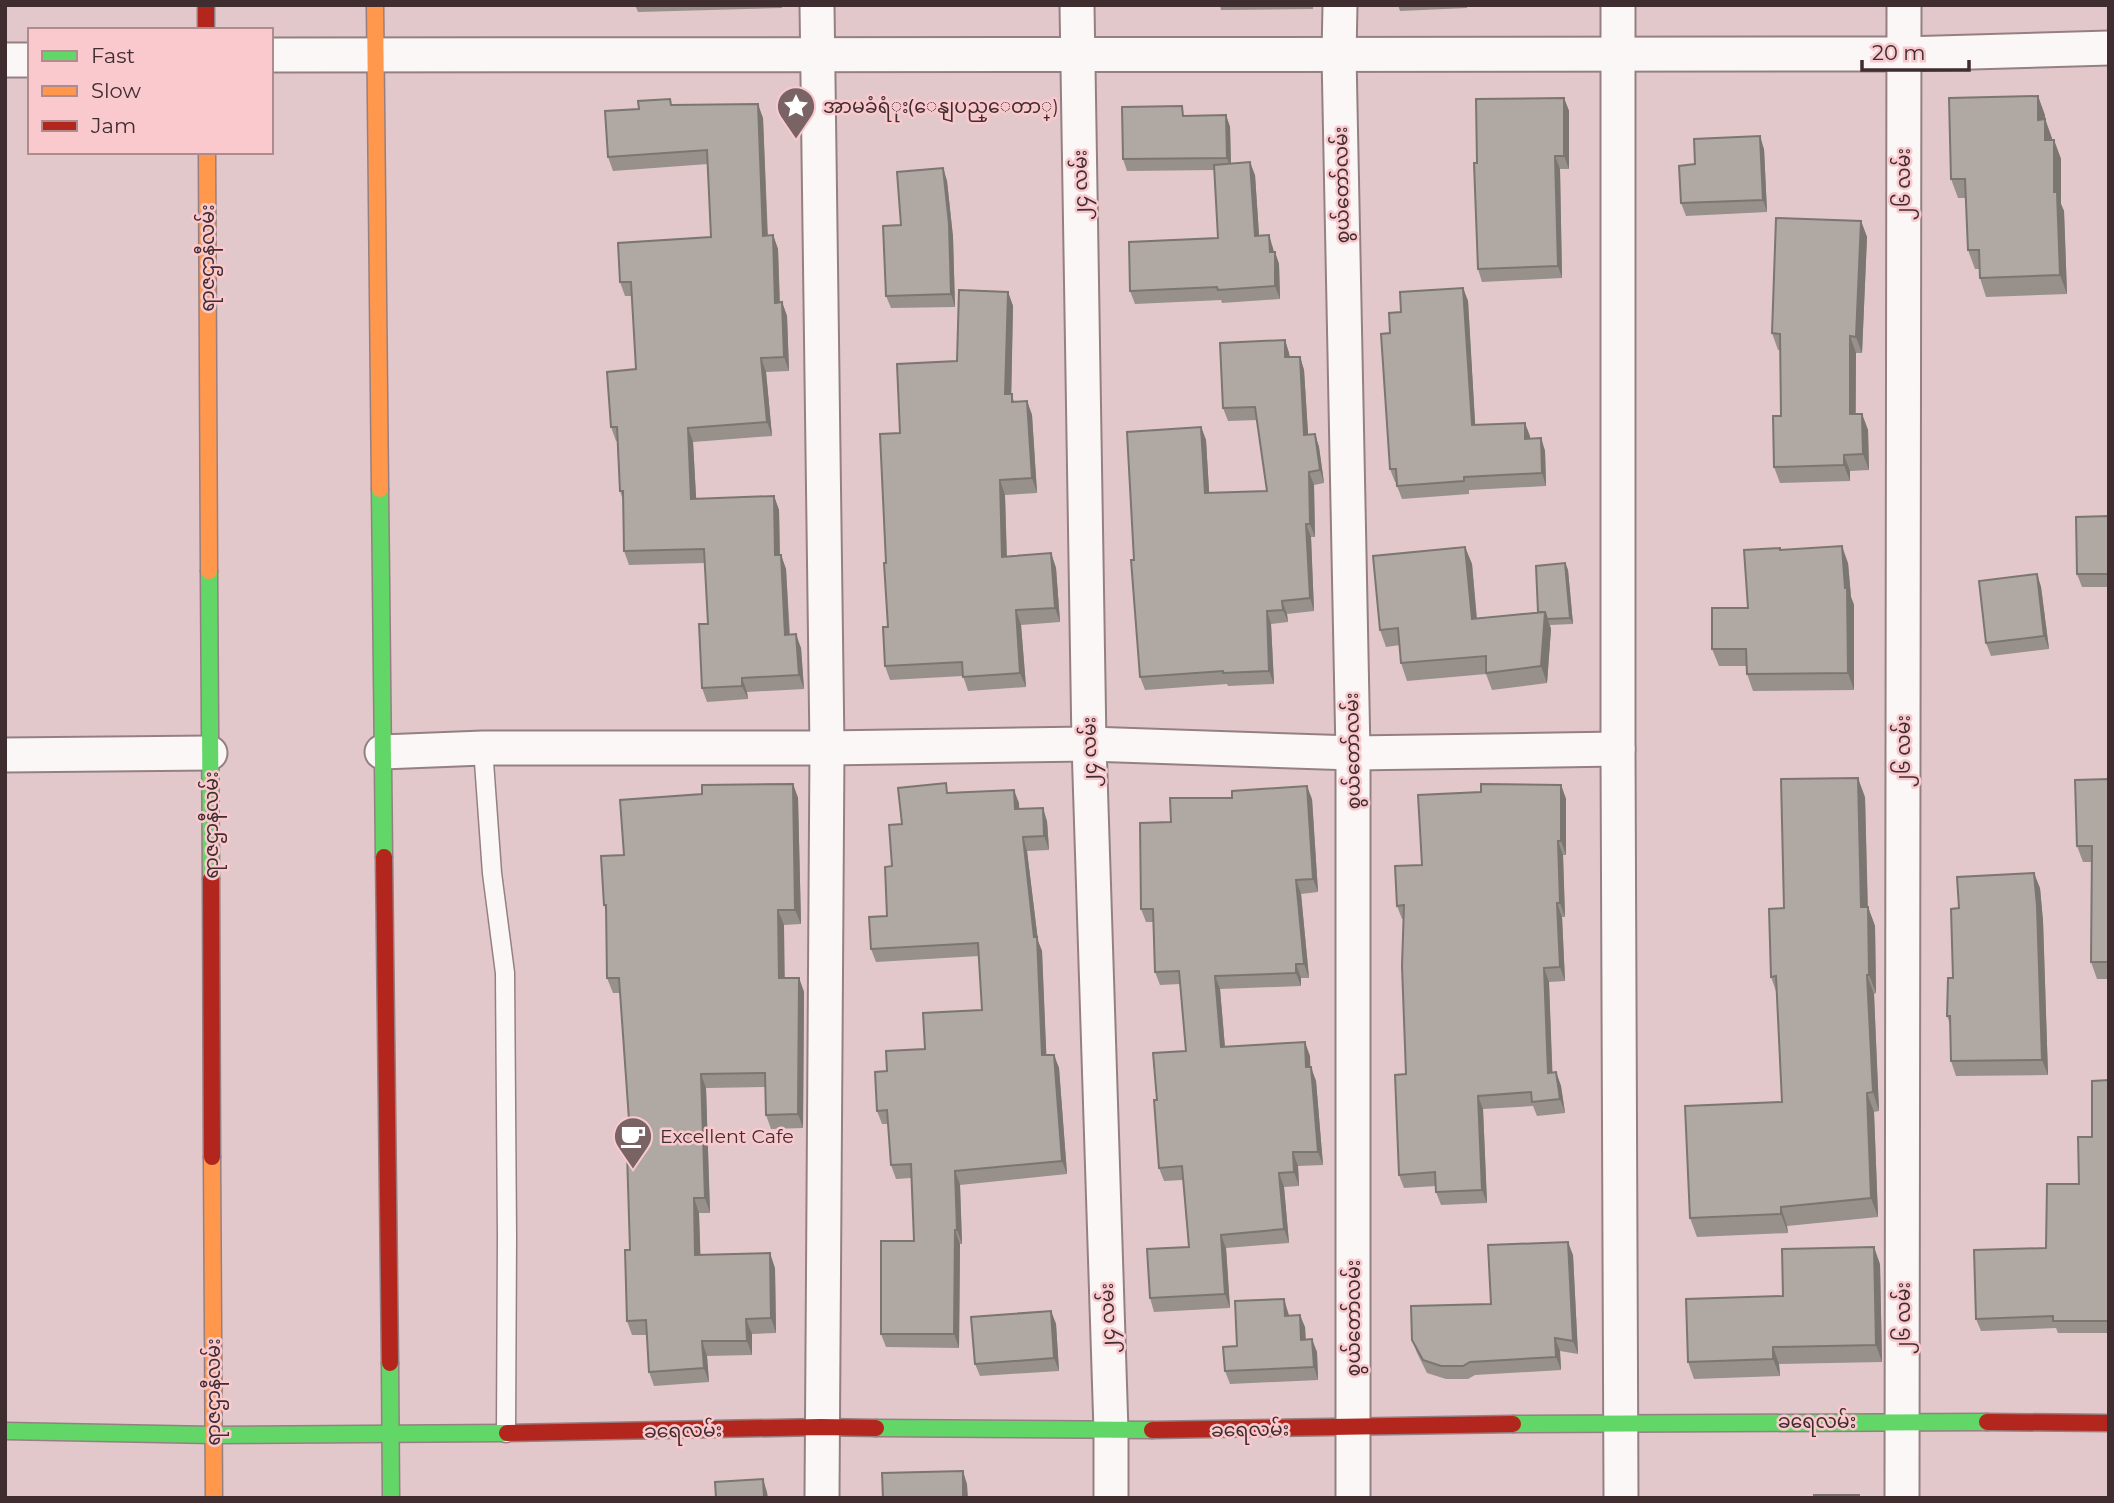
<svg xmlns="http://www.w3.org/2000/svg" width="2114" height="1503" font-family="Montserrat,'Noto Sans Myanmar',sans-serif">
<rect width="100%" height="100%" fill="#e2c8ca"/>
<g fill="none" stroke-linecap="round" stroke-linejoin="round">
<g stroke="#948082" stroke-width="21">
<path id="lane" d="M483 748 492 873 505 973 507 1237 506 1433"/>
</g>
<g stroke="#948082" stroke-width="37">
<g id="street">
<path d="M817 5 827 748 822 1498"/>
<path d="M1077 5 1089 744 1111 1431V1498"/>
<path d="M1340 5 1339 55 1353 753V1498"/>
<path d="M1618 5V749L1621 1498"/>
<path d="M271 55 1903 54 2109 48"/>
<path d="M5 60H30"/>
<path d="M382 752 483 748H827L1089 744 1353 753 1618 749"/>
<path d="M5 755 210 753"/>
<path d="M1902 1498 1904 5"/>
</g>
</g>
<g stroke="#948082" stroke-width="19">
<g id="fast">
<path d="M380 489 384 857"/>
<path d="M209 571 211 879"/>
<path d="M390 1363 391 1498"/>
<path d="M1513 1424 1987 1422"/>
<path d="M876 1428 1152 1430"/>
<path d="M5 1431 213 1435 507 1433"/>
</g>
</g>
<g stroke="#948082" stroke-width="19">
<g id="slow">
<path d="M375 5 380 489"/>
<path d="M207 152 209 571"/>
<path d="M212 1157 214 1498"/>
</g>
</g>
<g stroke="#948082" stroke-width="19">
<g id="jam">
<path d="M206 5V30"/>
<path d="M384 857 390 1363"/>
<path d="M211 879 212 1157"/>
<path d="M1987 1422 2109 1423"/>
<path d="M1152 1430 1513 1424"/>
<path d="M507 1433 821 1427 876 1428"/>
</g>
</g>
<use href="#lane" stroke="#fbf7f7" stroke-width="18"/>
<use href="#street" stroke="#fbf7f7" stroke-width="33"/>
<use href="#fast" stroke="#63d668" stroke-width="16"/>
<use href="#slow" stroke="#ff974d" stroke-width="16"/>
<use href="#jam" stroke="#b3261e" stroke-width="16"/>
</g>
<g fill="#97908b">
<path d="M635 5H782V8L638 12Z"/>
<path d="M1220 5H1313V9L1221 10Z"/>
<path d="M1398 5H1467V8L1400 11Z"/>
<path d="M2038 96 2052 140H2054L2061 159V204L2064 211 2067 294 1986 297 1980 278 1979 269H1975L1968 250 1966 198H1958L1951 179Z"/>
<path d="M1564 98 1569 111V169H1560L1562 278 1482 282 1478 269 1477 163Z"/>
<path d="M672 105 763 118 768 236 773 235 778 249 780 302H782L787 316 789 371 766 372 772 436 693 442 696 499 774 496 779 510 780 555H781L786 569 790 634 801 648 804 689 747 692 748 699 707 702 702 688 708 624 705 563 629 565 624 551 623 500 620 491 617 441H616L611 427 636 369 632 296H625L620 282 711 237 708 164 613 171 608 157 639 109Z"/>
<path d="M1226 115 1230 127 1231 163 1255 175 1259 236 1273 248 1274 252H1275L1279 264 1280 299 1222 303 1221 300 1135 304 1130 291 1218 238 1214 170 1127 171 1123 159 1186 116Z"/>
<path d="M1764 149 1767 212 1686 216 1681 203 1695 164Z"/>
<path d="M943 168 947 181 953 237 955 307 891 308 886 296 901 225Z"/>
<path d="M1861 221 1867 237 1862 353H1856V414H1862L1868 430 1869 470 1850 471V481L1780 483 1774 467 1781 416 1780 350H1778L1772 333Z"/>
<path d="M1463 288 1468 301 1475 425 1530 436V438H1541L1545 451 1546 486 1469 490V494L1402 499 1397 486V482H1395L1390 469V333L1401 312Z"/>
<path d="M1008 292 1013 306 1011 394 1014 401H1027L1032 415 1037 493 1005 495 1007 556 1051 553 1056 568 1060 622 1021 625 1026 687 968 691 963 676 890 680 885 666 888 627 886 563 900 433 957 361Z"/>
<path d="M1285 340 1289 353 1290 357H1300L1304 370 1308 435 1315 434 1319 447 1324 483 1314 485 1315 537H1311L1314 611 1287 614 1288 622 1271 624 1274 684 1228 686 1227 684 1145 690 1140 677 1134 560 1201 427 1206 440 1209 493 1267 491 1257 420 1228 421 1223 408Z"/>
<path d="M2109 516V587H2082L2077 574Z"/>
<path d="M1465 547 1472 564 1477 618 1538 612 1565 563 1568 570 1573 624 1550 625 1551 629 1547 683 1492 690 1486 674 1407 681 1401 663 1400 645 1386 647 1380 630Z"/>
<path d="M1781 550 1848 563 1851 597 1854 605V690L1753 691 1747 674V666H1719L1712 649 1748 608Z"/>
<path d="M2037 574 2041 587 2049 649 1991 656 1986 643Z"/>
<path d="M2109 779V979H2097L2091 962 2092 862H2083L2077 846Z"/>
<path d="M793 784 798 798 801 924 784 925V978H799L804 992 803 1128 771 1129 766 1115 765 1087 706 1088 710 1213H699L700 1255 775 1268 776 1333 752 1334V1355L707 1356 709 1382 654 1386 649 1372 647 1335H632L627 1321 630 1250 629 1120 620 993H613L607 978 606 911 604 905 624 855 702 794Z"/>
<path d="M1561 785 1566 799V855H1563L1565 917H1562L1565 981 1549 982 1552 1073 1556 1072 1561 1086 1565 1113 1537 1116 1533 1106 1483 1109 1487 1203 1441 1205 1436 1192V1186L1404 1188 1399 1175 1406 1074 1403 919H1402L1397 906 1422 865 1481 792Z"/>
<path d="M950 793 1019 803V809L1047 821 1049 850 1027 851 1038 941 1042 951 1046 1055H1054L1059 1068 1067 1174 960 1185 962 1244H960L959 1348 886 1347 881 1334 914 1241 911 1178 896 1179 891 1165 888 1124H882L877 1111 887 1071 925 1049 982 1010 979 956 876 962 871 949 887 916 892 866 902 824Z"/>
<path d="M1865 797 1868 907 1875 926 1876 993 1874 994 1879 1111 1874 1112 1878 1217 1787 1226 1788 1233 1697 1237 1690 1218 1782 1102 1777 994 1771 977Z"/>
<path d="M1312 799 1318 892 1301 894 1309 978H1301V986L1220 989 1225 1047 1310 1056V1067L1316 1081 1323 1165 1298 1166 1299 1186 1284 1187 1289 1243 1226 1248 1230 1308 1154 1312 1150 1298 1189 1247 1183 1180 1164 1181 1159 1168 1157 1100 1186 1051 1180 984 1160 985 1155 972 1154 922H1146L1141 909 1171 822Z"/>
<path d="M2040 888 2043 921 2048 1075 1956 1076 1951 1061 1950 1024 1947 1016 1953 978 1959 908Z"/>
<path d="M2109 1080V1333H2058L2056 1328 1981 1331 1976 1319 2046 1248 2079 1184Z"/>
<path d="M1573 1255 1578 1354 1560 1351 1561 1370 1475 1375 1468 1379H1446L1427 1373 1417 1353 1412 1340 1491 1304Z"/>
<path d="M1880 1264 1882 1362 1779 1364 1780 1376 1694 1379 1688 1362 1783 1296Z"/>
<path d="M1051 1311 1056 1324 1059 1371 980 1376 975 1364Z"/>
<path d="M1288 1312 1289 1315 1305 1327 1306 1340 1317 1352 1318 1380 1230 1384 1225 1371 1237 1346Z"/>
</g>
<g fill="#7b7671">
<path d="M2038 96 2045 115V138L2038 120Z"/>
<path d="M1564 98 1569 111V169L1564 156Z"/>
<path d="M758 104 763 118 768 250 763 236Z"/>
<path d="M1226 115 1230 127 1231 169 1227 158Z"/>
<path d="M2045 119 2052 138V159L2045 140Z"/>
<path d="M1760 136 1764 149 1767 212 1763 200Z"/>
<path d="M2054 140 2061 159V204L2064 211 2067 294 2060 275 2054 192Z"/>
<path d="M1555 156 1560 169 1562 278 1558 266Z"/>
<path d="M1250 162 1255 175 1260 249 1255 236Z"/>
<path d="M943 168 947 181 953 237 955 307 951 294Z"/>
<path d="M1861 221 1867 237 1862 353 1856 337Z"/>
<path d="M773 235 778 249 780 317 775 303Z"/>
<path d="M1269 235 1273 248 1275 265 1270 252Z"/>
<path d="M1275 252 1279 264 1280 299 1275 286Z"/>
<path d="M1463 288 1468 301 1476 438 1472 425Z"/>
<path d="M1008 292 1013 306 1011 408 1005 394Z"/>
<path d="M782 302 787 316 789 371 784 357Z"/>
<path d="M1850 336 1856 353 1855 431 1850 414Z"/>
<path d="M1285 340 1289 353 1290 370 1285 357Z"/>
<path d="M1300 357 1304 370 1309 448 1304 435Z"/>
<path d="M761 358 766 372 772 436 767 422Z"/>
<path d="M1027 401 1032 415 1037 493 1032 478Z"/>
<path d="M1862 414 1868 430 1869 470 1863 454Z"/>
<path d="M1525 423 1530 436V451L1525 439Z"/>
<path d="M1201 427 1206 440 1210 506 1205 493Z"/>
<path d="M688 428 693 442 697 513 691 499Z"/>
<path d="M1315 434 1319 447 1324 483 1320 470Z"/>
<path d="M1541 438 1545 451 1546 486 1542 473Z"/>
<path d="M1844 455 1850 471V481L1844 465Z"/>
<path d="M1309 472 1314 485 1315 537 1310 524Z"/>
<path d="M1000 480 1005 495 1007 571 1002 557Z"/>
<path d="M774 496 779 510 780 569 775 555Z"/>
<path d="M1306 524 1311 537 1314 611 1310 598Z"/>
<path d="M1842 546 1848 563 1851 597 1854 605V690L1848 673 1845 588Z"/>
<path d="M1465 547 1472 564 1478 636 1472 619Z"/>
<path d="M1051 553 1056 568 1060 622 1055 608Z"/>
<path d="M781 555 786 569 790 649 785 635Z"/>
<path d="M1565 563 1568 570 1573 624 1570 618Z"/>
<path d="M2037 574 2041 587 2049 649 2044 636Z"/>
<path d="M1282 601 1287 614 1288 622 1283 610Z"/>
<path d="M1016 610 1021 625 1026 687 1020 673Z"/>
<path d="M1267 611 1271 624 1274 684 1269 671Z"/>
<path d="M1545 612 1551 629 1547 683 1541 666Z"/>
<path d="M796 634 801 648 804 689 799 675Z"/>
<path d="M742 678 747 692 748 699 742 686Z"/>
<path d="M1858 778 1865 797 1868 926 1861 907Z"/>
<path d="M793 784 798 798 801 924 795 910Z"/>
<path d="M1561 785 1566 799V855L1561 841Z"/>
<path d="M1307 786 1312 799 1318 892 1313 879Z"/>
<path d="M1014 790 1019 803 1020 822 1015 809Z"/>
<path d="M1043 808 1047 821 1049 850 1044 836Z"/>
<path d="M1023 837 1027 851 1038 941 1042 951 1047 1069 1042 1055 1034 937Z"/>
<path d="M1558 841 1563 855 1565 917 1560 903Z"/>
<path d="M2034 873 2040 888 2043 921 2048 1075 2042 1060Z"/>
<path d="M1296 880 1301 894 1309 978 1304 964Z"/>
<path d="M1557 903 1562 917 1565 981 1560 967Z"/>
<path d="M1868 907 1875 926 1876 993 1869 975Z"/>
<path d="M778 910 784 925 785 993 779 978Z"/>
<path d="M1296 964 1301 978V986L1296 973Z"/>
<path d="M1544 968 1549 982 1553 1087 1548 1073Z"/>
<path d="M1867 975 1874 994 1879 1111 1873 1092Z"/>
<path d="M1215 976 1220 989 1226 1060 1221 1047Z"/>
<path d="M799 978 804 992 803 1128 798 1114Z"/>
<path d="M1305 1042 1310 1056 1311 1081 1306 1067Z"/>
<path d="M1054 1055 1059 1068 1067 1174 1062 1161Z"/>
<path d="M1311 1067 1316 1081 1323 1165 1318 1152Z"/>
<path d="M1556 1072 1561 1086 1565 1113 1560 1099Z"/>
<path d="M701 1074 706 1088 710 1213 705 1198Z"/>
<path d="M1867 1093 1874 1112 1878 1217 1871 1198Z"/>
<path d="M1478 1096 1483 1109 1487 1203 1482 1190Z"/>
<path d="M1293 1152 1298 1166 1299 1186 1294 1172Z"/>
<path d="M955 1171 960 1185 962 1244 957 1230Z"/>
<path d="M1279 1173 1284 1187 1289 1243 1284 1229Z"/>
<path d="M694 1198 699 1213 701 1270 695 1255Z"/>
<path d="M1781 1207 1787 1226 1788 1233 1781 1214Z"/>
<path d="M955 1230 960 1244 959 1348 954 1334Z"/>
<path d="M1221 1235 1226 1248 1230 1308 1225 1294Z"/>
<path d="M1568 1242 1573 1255 1578 1354 1573 1341Z"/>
<path d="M1874 1247 1880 1264 1882 1362 1876 1345Z"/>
<path d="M770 1253 775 1268 776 1333 771 1318Z"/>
<path d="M1284 1299 1288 1312 1290 1328 1285 1316Z"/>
<path d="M1051 1311 1056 1324 1059 1371 1054 1358Z"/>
<path d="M1300 1315 1305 1327 1306 1353 1301 1340Z"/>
<path d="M746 1319 752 1334V1355L747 1341Z"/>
<path d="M1555 1338 1560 1351 1561 1370 1556 1357Z"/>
<path d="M1312 1339 1317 1352 1318 1380 1314 1367Z"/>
<path d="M702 1341 707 1356 709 1382 704 1368Z"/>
<path d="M1773 1347 1779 1364 1780 1376 1773 1359Z"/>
<path d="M963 1471 967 1484 968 1498H963Z"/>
<path d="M763 1479 767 1492 768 1498H764Z"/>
</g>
<g fill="#b0a8a2" stroke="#7b7671" stroke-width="2">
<path d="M2038 96V120L2045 119V140H2054V192H2057L2060 275 1980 278 1979 250H1968L1965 179H1951L1949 98Z"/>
<path d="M1564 98V156H1555L1558 266 1478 269 1474 163H1477L1476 99Z"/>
<path d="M670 99 671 105 758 104 763 236 773 235 775 303 782 302 784 357 761 358 767 422 688 428 691 499 774 496 775 555H781L785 635 796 634 799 675 742 678V686L702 688 699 624H708L704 549 624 551 623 491H620L617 427H611L607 372 636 369 631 282H620L618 243 711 237 707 150 608 157 605 111 639 109 638 101Z"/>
<path d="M1182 106 1183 116 1226 115 1227 158 1123 159 1122 107Z"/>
<path d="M1760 136 1763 200 1681 203 1679 166 1695 164 1694 139Z"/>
<path d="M1250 162 1255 236 1269 235 1270 252H1275V286L1218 290 1217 287 1130 291 1129 242 1218 238 1214 165Z"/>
<path d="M943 168 949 224 951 294 886 296 883 226 901 225 897 172Z"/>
<path d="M1776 218 1861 221 1856 337 1850 336V414H1862L1863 454 1844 455V465L1774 467 1773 416H1781L1780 334 1772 333Z"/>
<path d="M1463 288 1472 425 1525 423V439L1541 438 1542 473 1464 477V481L1397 486 1396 469H1390L1381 334 1390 333 1389 313 1401 312 1400 292Z"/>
<path d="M959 290 1008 292 1005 394H1012V402L1027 401 1032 478 1000 480 1002 557 1051 553 1055 608 1016 610 1020 673 963 677 962 662 885 666 883 627H888L884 563H886L880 434 900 433 897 364 957 361Z"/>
<path d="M1285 340V357H1300L1304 435 1315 434 1320 470 1309 472 1310 524H1306L1310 598 1282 601 1283 610 1267 611 1269 671 1223 673V671L1140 677 1131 560H1134L1127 432 1201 427 1205 493 1267 491 1255 407 1223 408 1220 343Z"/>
<path d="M2109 516V574H2077L2076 517Z"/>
<path d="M1842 546 1845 588H1847L1848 673 1747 674 1746 649H1712V608H1748L1744 550 1780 548V550Z"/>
<path d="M1465 547 1472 619 1545 612 1541 666 1486 673V656L1401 663 1398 628 1380 630 1373 556Z"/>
<path d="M1565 563 1570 618 1547 619 1545 612H1538L1536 566Z"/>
<path d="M2037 574 2044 636 1986 643 1979 581Z"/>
<path d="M1858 778 1861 907H1868L1869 975H1867L1873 1092 1867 1093 1871 1198 1781 1207V1214L1690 1218 1685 1106 1782 1102 1776 976 1771 977 1769 909 1784 908 1781 779Z"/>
<path d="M2109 779V962H2091L2092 846H2077L2075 780Z"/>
<path d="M946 783 947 793 1014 790 1015 809 1043 808 1044 836 1023 837 1034 937H1037L1042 1055H1054L1062 1161 955 1171 957 1230H955L954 1334H881V1241H914L911 1164 891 1165 887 1110 877 1111 875 1072 887 1071 886 1051 925 1049 923 1013 982 1010 978 943 871 949 869 917 887 916 885 867 892 866 889 825 902 824 898 788Z"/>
<path d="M793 784 795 910H778L779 978H799L798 1114 766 1115 765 1073 701 1074 705 1198H694L695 1255 770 1253 771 1318 746 1319 747 1341H702L704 1368 649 1372 646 1320 627 1321 625 1250H630L626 1120H629L619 978H607L606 905H604L601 856 624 855 620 800 702 794V785Z"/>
<path d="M1481 784 1561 785V841H1558L1560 903H1557L1560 967 1544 968 1548 1073 1556 1072 1560 1099 1532 1102 1531 1092 1478 1096 1482 1190 1436 1192 1435 1172 1399 1175 1395 1075 1406 1074 1402 966 1404 905 1397 906 1395 866 1422 865 1418 795 1481 792Z"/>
<path d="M1307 786 1313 879 1296 880 1304 964H1296V973L1215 976 1221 1047 1305 1042 1306 1067H1311L1318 1152H1293L1294 1172 1279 1173 1284 1229 1221 1235 1225 1294 1150 1298 1147 1249 1189 1247 1182 1166 1159 1168 1154 1100H1157L1153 1053 1186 1051 1179 971 1155 972 1153 909H1141L1140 823 1171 822 1170 798H1232V791Z"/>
<path d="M2034 873 2037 906 2042 1060 1951 1061 1950 1016H1947L1948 978H1953L1951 909 1959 908 1957 877Z"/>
<path d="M2109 1080V1321H2053V1316L1976 1319 1974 1250 2046 1248 2047 1184H2079L2078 1137H2092V1081Z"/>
<path d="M1568 1242 1573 1341 1555 1338 1556 1357 1470 1362 1463 1366H1441L1423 1360 1412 1340 1411 1306 1491 1304 1488 1245Z"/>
<path d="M1874 1247 1876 1345 1773 1347V1359L1688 1362 1686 1299 1783 1296 1782 1249Z"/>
<path d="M1284 1299 1285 1316 1300 1315 1301 1340 1312 1339 1314 1367 1225 1371 1223 1347 1237 1346 1235 1301Z"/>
<path d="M1051 1311 1054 1358 975 1364 971 1317Z"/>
<path d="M963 1471V1498H883L882 1473Z"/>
<path d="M763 1479 764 1498H716L715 1482Z"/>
<rect x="1814" y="1495" width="45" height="3"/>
</g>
<defs>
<g id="sight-pin" transform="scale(2.0125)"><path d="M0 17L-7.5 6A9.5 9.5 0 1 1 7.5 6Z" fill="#796365" stroke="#f9c9ce"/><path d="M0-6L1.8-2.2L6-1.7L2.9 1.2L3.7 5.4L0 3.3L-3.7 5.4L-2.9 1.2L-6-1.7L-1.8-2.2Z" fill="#fff"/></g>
<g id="cafe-pin" transform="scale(2.0125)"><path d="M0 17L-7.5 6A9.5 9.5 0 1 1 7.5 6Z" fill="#796365" stroke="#f9c9ce"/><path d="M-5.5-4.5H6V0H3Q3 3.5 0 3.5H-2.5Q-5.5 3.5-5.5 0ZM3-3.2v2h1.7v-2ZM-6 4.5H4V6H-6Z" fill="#fff"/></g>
</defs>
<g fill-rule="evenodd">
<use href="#sight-pin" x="796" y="106"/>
<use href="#cafe-pin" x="633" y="1136"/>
</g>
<g text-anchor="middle" stroke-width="5" stroke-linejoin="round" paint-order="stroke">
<g font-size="19" fill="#402d2f" stroke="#f9c9ce" text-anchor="start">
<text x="823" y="113">အာမခံရံုး(ေနျပည္ေတာ္)</text>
<text x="660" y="1143">Excellent Cafe</text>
</g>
<g font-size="19" fill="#402d2f" stroke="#f9c9ce">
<text transform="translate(1903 184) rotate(-90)" y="7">၂၆ လမ်း</text>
<text transform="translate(1080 185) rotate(-91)" y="7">၂၄ လမ်း</text>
<text transform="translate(1341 185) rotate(-91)" y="7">စွယ်တော်လမ်း</text>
<text transform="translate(207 258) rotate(-90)" y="7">ရာဇဌာနီလမ်း</text>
<text transform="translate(1352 751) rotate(-91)" y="7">စွယ်တော်လမ်း</text>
<text transform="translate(1903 751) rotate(-90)" y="7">၂၆ လမ်း</text>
<text transform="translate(1089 752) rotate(-91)" y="7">၂၄ လမ်း</text>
<text transform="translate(211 825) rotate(-90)" y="7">ရာဇဌာနီလမ်း</text>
<text transform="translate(1107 1318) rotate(-92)" y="7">၂၄ လမ်း</text>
<text transform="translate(1353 1318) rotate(-90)" y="7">စွယ်တော်လမ်း</text>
<text transform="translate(1903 1318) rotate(-90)" y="7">၂၆ လမ်း</text>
<text transform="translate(213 1392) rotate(-90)" y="7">ရာဇဌာနီလမ်း</text>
<text x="1817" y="1428">ခရေလမ်း</text>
<text transform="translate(1250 1429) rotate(-1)" y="7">ခရေလမ်း</text>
<text transform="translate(683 1430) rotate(-1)" y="7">ခရေလမ်း</text>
</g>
</g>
<rect width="2114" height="1503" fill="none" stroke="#402d2f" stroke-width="14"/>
<rect x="28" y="28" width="245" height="126" fill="#f9c9ce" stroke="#af8b8e" stroke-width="2"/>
<rect x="42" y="51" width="35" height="10" fill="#63d668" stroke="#af8b8e" stroke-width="2"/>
<text x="91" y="63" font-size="21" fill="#402d2f">Fast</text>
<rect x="42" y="86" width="35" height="10" fill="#ff974d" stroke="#af8b8e" stroke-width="2"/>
<text x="91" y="98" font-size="21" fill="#402d2f">Slow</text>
<rect x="42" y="121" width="35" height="10" fill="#b3261e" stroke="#af8b8e" stroke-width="2"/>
<text x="91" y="133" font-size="21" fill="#402d2f">Jam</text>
<path d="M1862 60v10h107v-10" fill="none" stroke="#402d2f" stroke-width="3.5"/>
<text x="1872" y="60" font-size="21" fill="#402d2f" stroke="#f9c9ce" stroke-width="5" paint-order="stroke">20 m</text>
</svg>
